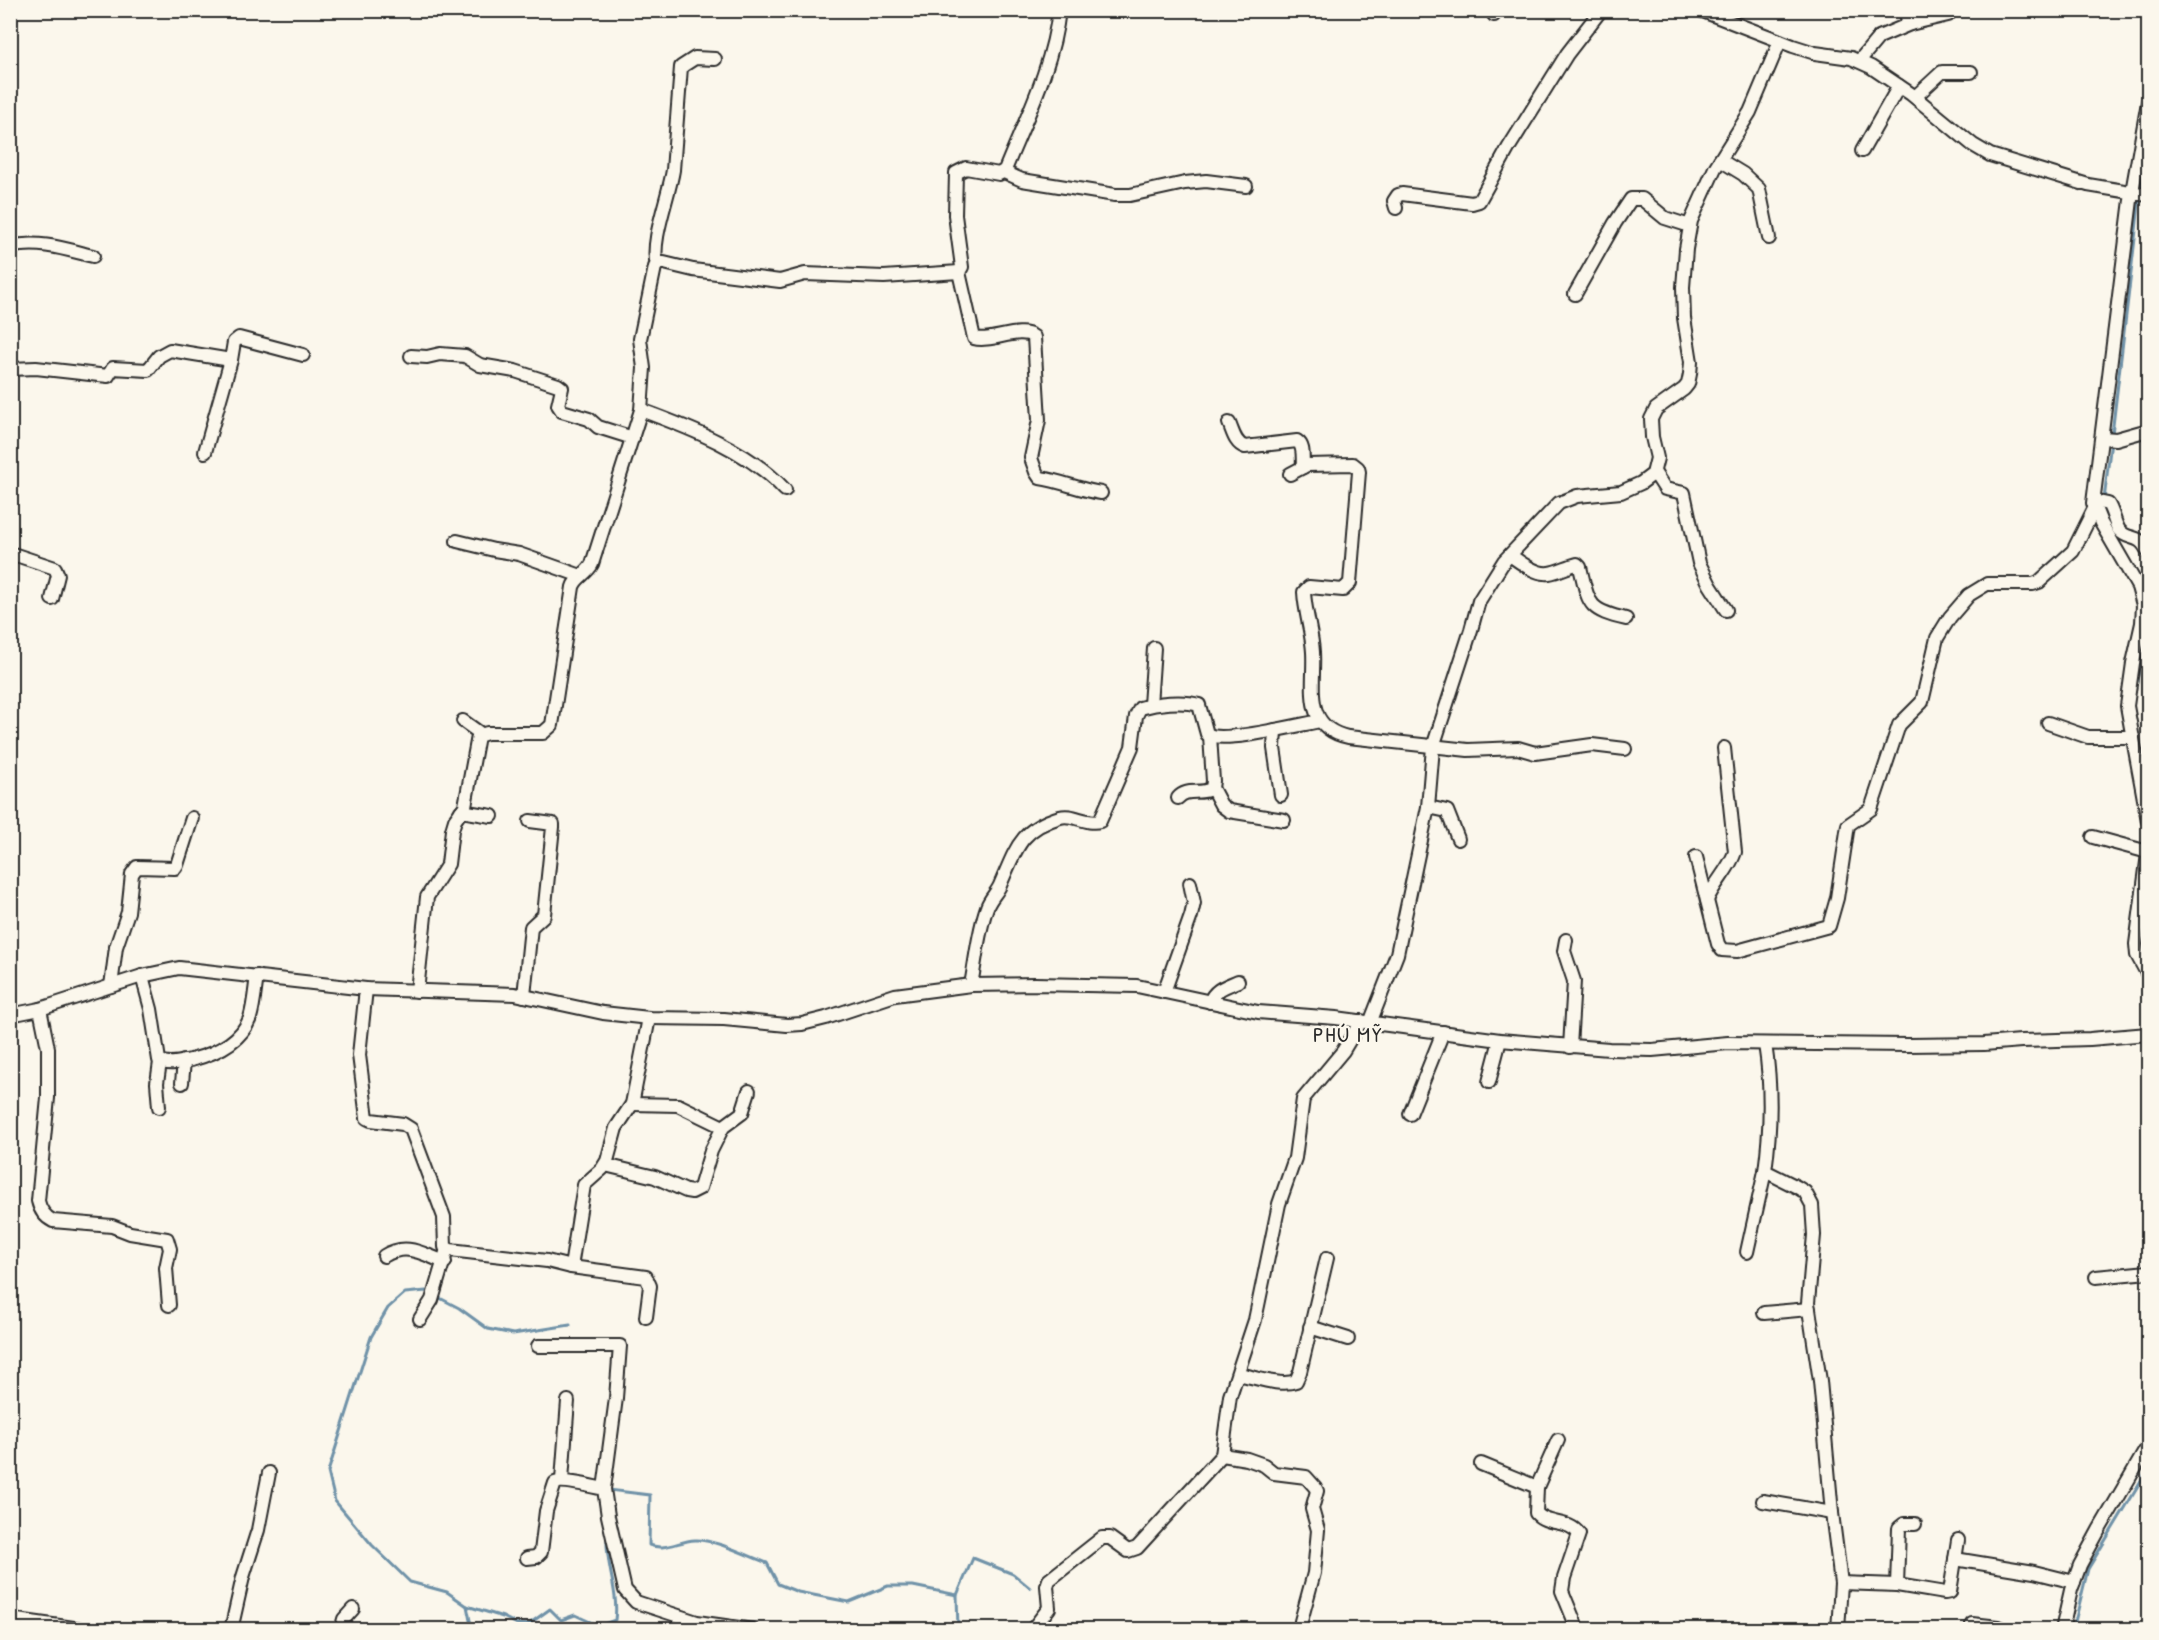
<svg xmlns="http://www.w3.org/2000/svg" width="2159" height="1640" font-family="'Patrick Hand',sans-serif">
<rect width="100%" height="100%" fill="#fbf7ec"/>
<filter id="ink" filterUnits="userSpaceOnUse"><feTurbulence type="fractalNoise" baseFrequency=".0167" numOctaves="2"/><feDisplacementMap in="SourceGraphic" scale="12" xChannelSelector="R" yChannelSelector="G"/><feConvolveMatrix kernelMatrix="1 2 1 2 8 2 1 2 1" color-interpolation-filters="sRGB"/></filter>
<g filter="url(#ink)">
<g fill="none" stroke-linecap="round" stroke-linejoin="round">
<g stroke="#6f92a8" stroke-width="3">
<path d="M2141 190 2148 150"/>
<path d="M2112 434 2140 196"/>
<path d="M2104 500 2111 441"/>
<path d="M2104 506 2103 513 2120 543"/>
<path d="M2135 691 2147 629"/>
<path d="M2148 922 2145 956 2148 962"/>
<path d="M430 1293 426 1291 405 1293 388 1308 371 1337 328 1472 335 1501 372 1545 410 1582 447 1592 467 1606 472 1630"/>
<path d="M436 1296 459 1308 488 1329 513 1334 570 1325"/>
<path d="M609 1493V1490L650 1495 649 1545C666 1551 678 1541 695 1540 715 1539 748 1556 767 1563L778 1584 798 1592 849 1602 888 1586H913L957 1595"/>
<path d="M467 1606 503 1617 517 1624H529L550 1609 561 1620 575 1615 599 1626 615 1620C619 1591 605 1564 607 1536"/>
<path d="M958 1630 957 1595 973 1558 1013 1574 1030 1588"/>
<path d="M2073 1630 2088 1569 2148 1470"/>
</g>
<g stroke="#2b2b2b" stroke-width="16">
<g id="minor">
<path d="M1700 10 1793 46 1815 53 1851 58 1871 67 1911 94 1973 145 1990 155 2088 185 2148 195"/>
<path d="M1904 10 1910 24"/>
<path d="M1494 15 1495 10"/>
<path d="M1859 61 1879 37 1910 24 1948 15"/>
<path d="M1915 97 1942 72H1971"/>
<path d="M2148 102 2132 192 2093 503 2101 523 2138 587 2143 605 2142 623 2133 663 2127 706 2148 821"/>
<path d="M1862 151 1899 86"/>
<path d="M1720 160 1743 174 1759 189 1769 238"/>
<path d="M1004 172 1022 180 1115 195H1130L1185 183 1206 181 1246 186"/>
<path d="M1396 208 1394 201 1398 195 1402 194 1472 203 1479 201 1509 147 1567 54 1601 10"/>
<path d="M10 247C39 240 65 249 93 256"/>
<path d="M657 265C650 242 669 196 673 170L681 67 695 58 715 59"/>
<path d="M959 272 974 338C991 343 1020 326 1034 337L1039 420 1031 458 1036 472 1040 478C1061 481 1080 490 1101 493"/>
<path d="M1575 294 1615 223 1631 199H1642L1665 218 1690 226"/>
<path d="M411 356 427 357 440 354 465 356 480 365 515 371 558 385 562 388 558 405 562 411 589 419 598 427 633 438"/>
<path d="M10 369 36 368 108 376 113 368 148 370 159 356 170 350 231 360 234 342 239 338 303 355"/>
<path d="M641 410C690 428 750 451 785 490"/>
<path d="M1229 423C1233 432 1235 444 1245 447L1297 441C1305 446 1302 458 1303 467"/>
<path d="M2103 438 2116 439 2148 430"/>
<path d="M205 452 231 360"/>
<path d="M1654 472 1665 489 1684 493 1699 563 1710 585 1726 610"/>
<path d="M1290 474 1307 465 1353 464 1358 468 1359 472 1350 583 1343 590 1309 587 1304 592C1305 612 1312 633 1313 652 1315 686 1302 727 1348 737L1468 750 1518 748 1535 753 1592 745 1625 749"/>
<path d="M2094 501 2108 504C2113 511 2114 522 2119 530 2129 542 2139 532 2148 552"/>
<path d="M457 541 494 550 519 554 581 576"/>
<path d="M10 553 55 568 58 575 52 599"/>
<path d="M1510 555C1520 562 1536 575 1549 573 1558 572 1568 566 1577 564L1580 567C1589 604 1587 610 1626 619"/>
<path d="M1150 705 1154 648"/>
<path d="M463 721 481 734"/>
<path d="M2048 723 2088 737H2133"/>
<path d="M1275 730 1274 748 1281 795"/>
<path d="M1212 788 1221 805 1229 811 1284 820"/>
<path d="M1178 798C1187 787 1201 796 1212 788L1213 781 1210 736"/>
<path d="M1428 807 1447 811 1458 839"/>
<path d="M461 811 492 816"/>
<path d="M2093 837 2148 852"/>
<path d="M2148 854 2136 944 2137 955 2148 975"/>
<path d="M1696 857 1718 944 1722 950 1737 951 1829 926 1837 898 1848 825 1871 809 1899 725 1922 702 1937 638 1950 617 1969 595 1987 584H2033L2039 582 2073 551 2094 509"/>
<path d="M1707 900C1714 883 1729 870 1735 852L1724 748"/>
<path d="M1566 940 1564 951 1574 981 1570 1047"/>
<path d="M142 976 151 1009 159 1060C168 1066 181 1062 191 1060 214 1054 241 1042 250 1018 254 1005 255 989 257 976"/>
<path d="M971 985C976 959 978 932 987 907 990 898 998 892 1001 883 1016 849 1020 829 1060 817 1073 813 1086 825 1100 821L1132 747 1136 716 1140 708C1157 703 1182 700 1199 705L1207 734C1222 744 1298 725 1320 721"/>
<path d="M111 986 116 947 128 912 132 874 137 867 175 868 177 865 192 818"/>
<path d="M366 989 359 1055 367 1118 371 1120 403 1124 411 1129 444 1217 445 1247 450 1250 547 1261 571 1267 584 1185 602 1169 607 1161 616 1128 632 1104 649 1018"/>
<path d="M417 991 427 897 448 864 452 830 455 820 465 806 478 736 487 733H543L552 725 573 587C576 577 587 574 592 564L641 410 644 368 640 339 655 267 659 263H664L693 270 780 281 805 274 884 277 959 272 962 267 955 215 956 173 966 168 999 174 1005 170C1026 118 1053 66 1059 10"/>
<path d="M1164 992 1191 916 1194 903 1190 883"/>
<path d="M524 996 531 927 544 915 553 827V824L530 821"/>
<path d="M1210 1002C1214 989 1227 986 1238 981"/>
<path d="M40 1009 48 1048V1098L38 1201C40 1210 45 1217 53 1221L112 1226 130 1233 167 1239 170 1249 166 1268 169 1305"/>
<path d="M10 1015 40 1009 142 976 179 968 366 989 515 994 603 1013 649 1018 724 1019 787 1025 802 1024 826 1018 895 995 971 985 1035 984 1137 986 1258 1012 1336 1018 1500 1040 1609 1049 1652 1050 1728 1043 1908 1045 1984 1044 2021 1041 2090 1039 2148 1034"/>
<path d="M1370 1023 1397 954 1428 807 1433 747 1471 630 1479 601 1504 561 1559 503 1577 496 1621 492 1641 483 1653 474 1657 458 1652 437 1651 419 1656 409 1684 389 1688 384 1690 374 1691 362 1684 318 1683 287 1686 249 1691 221 1715 168 1750 112 1780 41"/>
<path d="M1765 1044C1772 1088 1771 1128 1765 1171L1797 1187 1805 1192 1812 1205 1814 1235 1808 1303 1820 1381 1832 1513 1841 1583 1838 1630"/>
<path d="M1489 1082 1500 1040"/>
<path d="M182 1083 184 1061"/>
<path d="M632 1104 678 1105 723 1127"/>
<path d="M159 1107 157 1083 160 1062"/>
<path d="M1410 1114 1443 1032"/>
<path d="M605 1165 655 1177 686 1191 692 1192 700 1188 711 1151 723 1127 742 1113 749 1091"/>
<path d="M1747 1252 1765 1171"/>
<path d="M384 1256C407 1242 422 1254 445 1262"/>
<path d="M571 1267 646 1277 650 1286 646 1317"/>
<path d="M2096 1277 2148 1272"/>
<path d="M1764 1313 1809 1309"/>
<path d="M420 1319 432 1300 447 1249"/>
<path d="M1310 1327 1348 1339"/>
<path d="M538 1346H620L616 1398 604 1489"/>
<path d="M1238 1374C1255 1377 1280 1387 1296 1381L1300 1372 1327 1258"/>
<path d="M1558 1440 1537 1487 1536 1513C1547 1526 1569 1519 1579 1534L1564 1578 1562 1591 1578 1630"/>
<path d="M1222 1455 1247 1459 1264 1465 1274 1473 1306 1477 1315 1487 1317 1491 1312 1509 1318 1530 1314 1573 1301 1621V1630"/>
<path d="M1481 1464 1537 1487"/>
<path d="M562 1480 568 1401"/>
<path d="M1763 1501 1832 1513"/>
<path d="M527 1558 536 1557 541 1552 546 1511 555 1483C562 1479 594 1487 604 1489L608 1516 625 1590 636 1602 697 1622 753 1630"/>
<path d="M1955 1559 2034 1572 2074 1582"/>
<path d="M1841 1583 1897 1585 1945 1593 1950 1592 1958 1540"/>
<path d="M1897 1585 1899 1528 1904 1524H1915"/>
<path d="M10 1619 88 1630"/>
<path d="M1972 1624 1999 1627 2006 1630"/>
<path d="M231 1630 243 1577 258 1530 269 1473"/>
<path d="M341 1630 344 1619 353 1609"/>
<path d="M1032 1630 1049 1608 1047 1586 1049 1580 1102 1538H1110L1128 1551 1137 1548 1222 1455 1230 1396 1255 1320 1279 1204 1295 1158 1303 1099 1343 1051 1361 1021"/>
<path d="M2062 1630 2071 1590 2080 1565 2099 1530 2148 1446"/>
</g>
</g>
<use href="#minor" stroke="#fbf7ec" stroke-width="12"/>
</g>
</g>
<g text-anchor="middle" stroke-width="4.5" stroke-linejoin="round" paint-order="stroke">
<g font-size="22" letter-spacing="1.5" fill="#2b2b2b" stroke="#fbf7ec">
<text x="1348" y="1042">PHÚ MỸ</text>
</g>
</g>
<rect width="2159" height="1640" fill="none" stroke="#fbf7ec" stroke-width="36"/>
<rect x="18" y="18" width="2123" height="1604" fill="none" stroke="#2b2b2b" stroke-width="2" filter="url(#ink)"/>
</svg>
